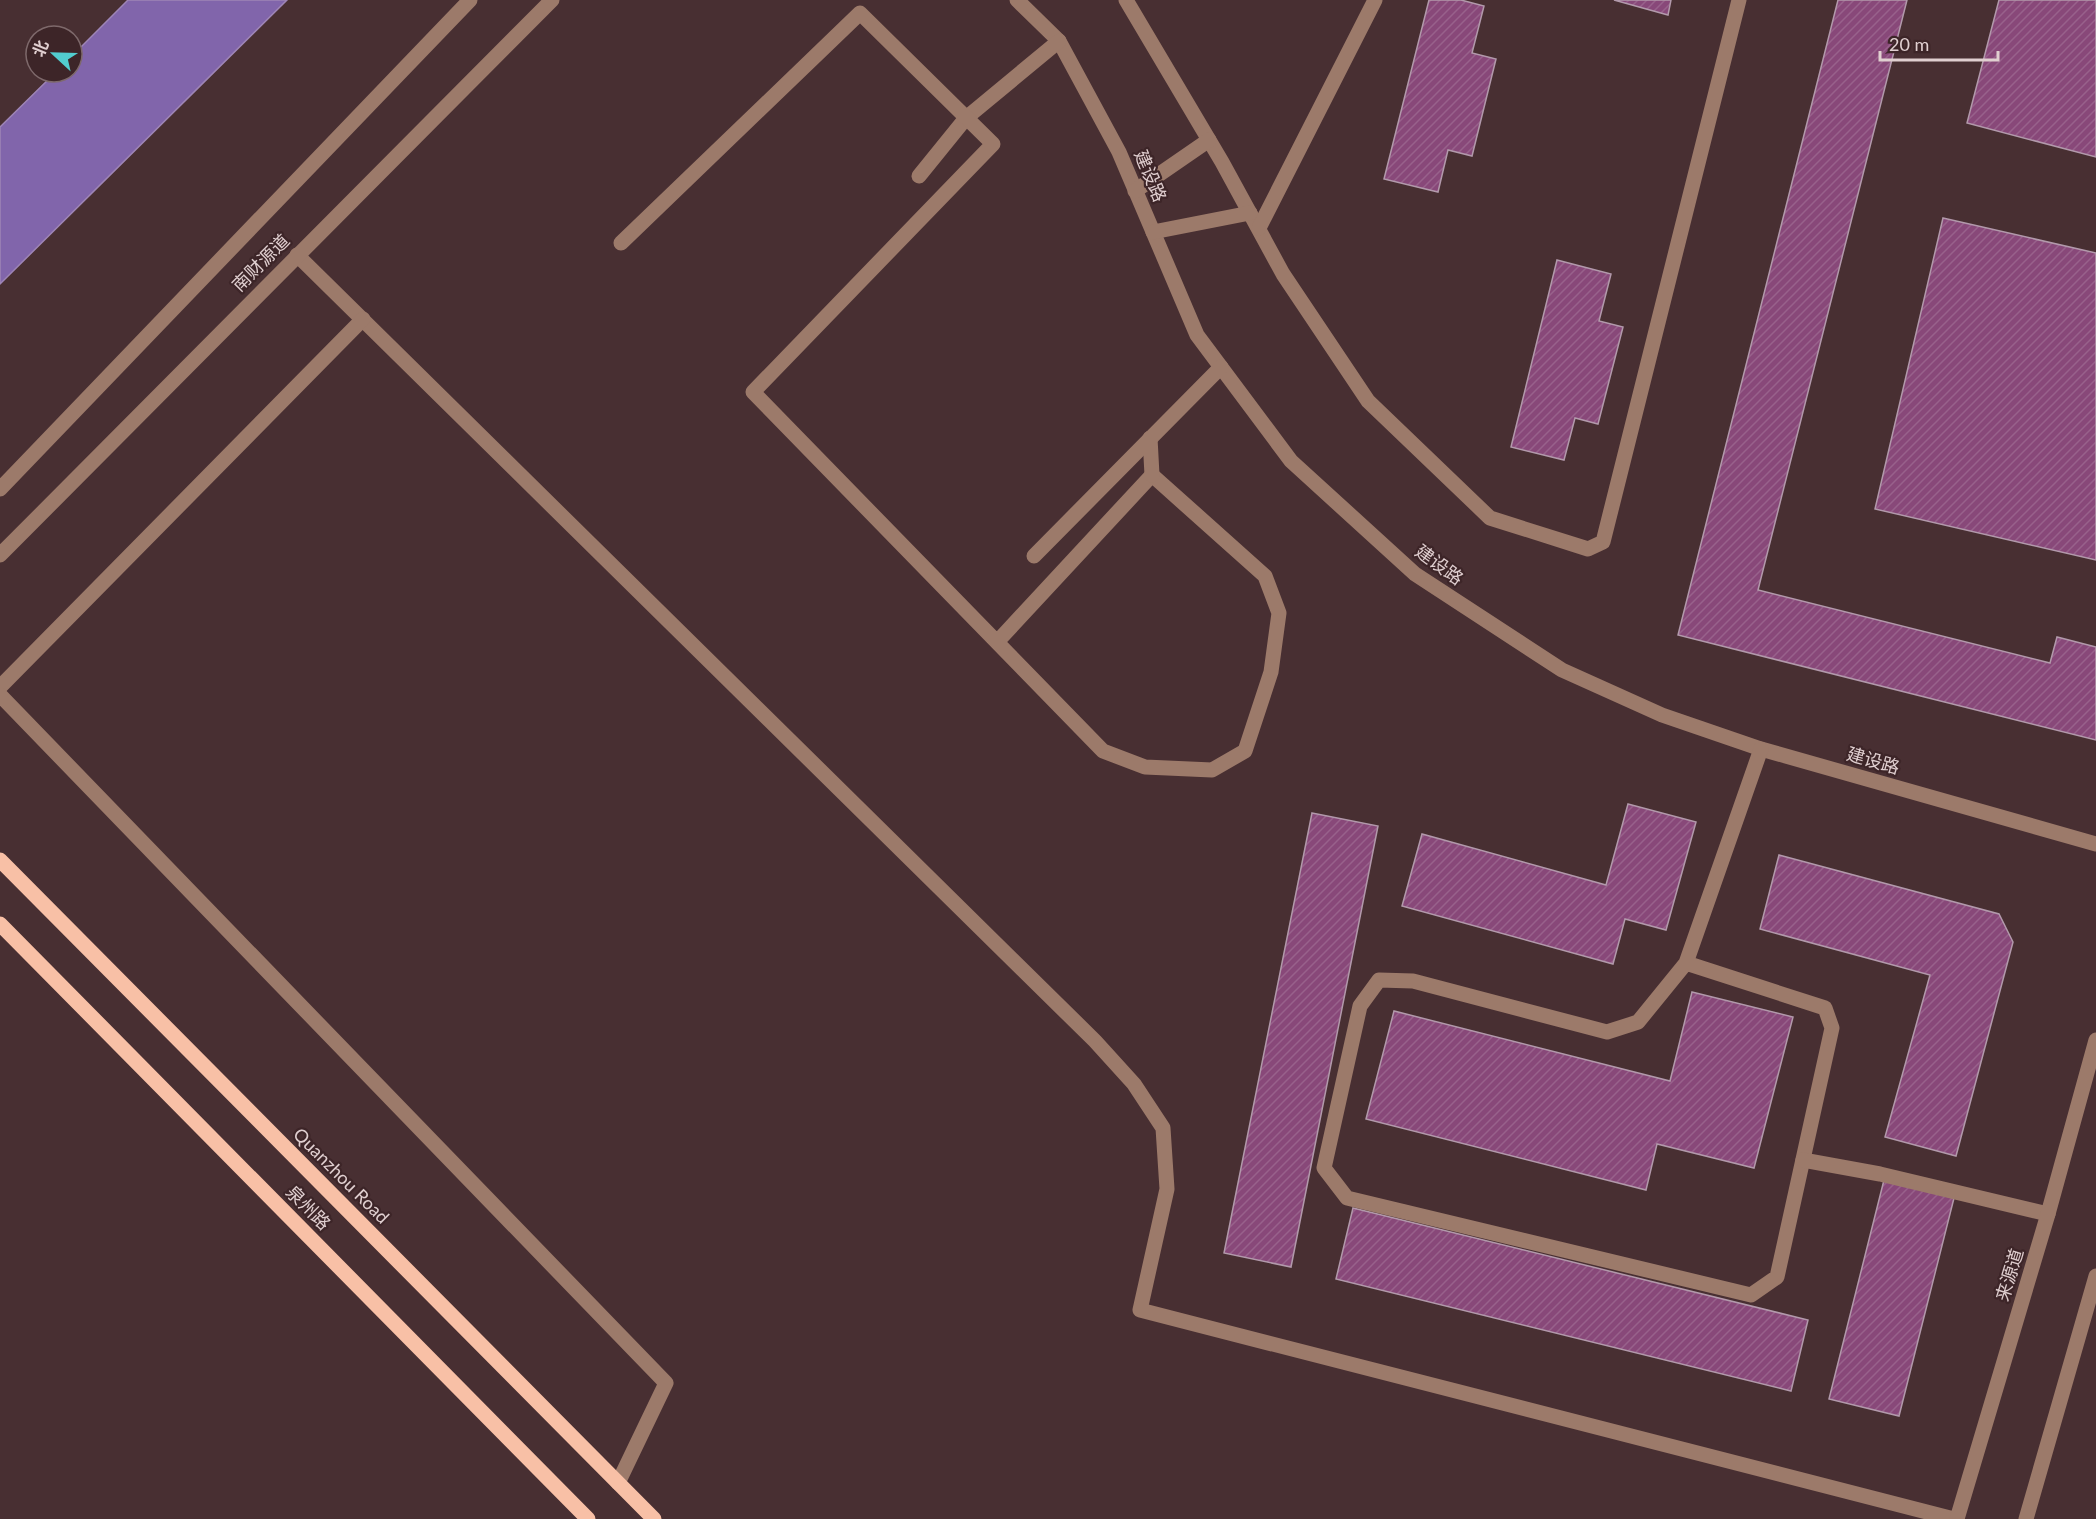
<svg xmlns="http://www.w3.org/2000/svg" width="2096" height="1519" font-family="Lato,'Noto Sans SC',sans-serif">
<defs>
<pattern id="building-hatch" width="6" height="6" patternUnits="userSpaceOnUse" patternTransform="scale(1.5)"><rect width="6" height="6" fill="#884879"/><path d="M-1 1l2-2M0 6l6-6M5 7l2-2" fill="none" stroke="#98618b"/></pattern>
</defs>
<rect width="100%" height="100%" fill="#482f32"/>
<path fill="#8165ab" stroke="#9e85b6" stroke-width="1.5" d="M128 0H287L0 284V127L56 72H72V56Z"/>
<g fill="url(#building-hatch)" stroke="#b299ab" stroke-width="1.5">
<path d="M1429 0H1461L1484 6 1472 53 1496 59 1472 156 1448 150 1438 192 1384 179Z"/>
<path d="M1614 0H1671L1668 15Z"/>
<path d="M1838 0H1907L1758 590 2050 663 2057 637 2096 647V740L1678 635Z"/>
<path d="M1999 0H2096V157L1967 123Z"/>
<path d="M1943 218 2096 253V560L1875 509Z"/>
<path d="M1557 260 1611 274 1599 321 1623 327 1598 424 1575 418 1564 460 1511 447Z"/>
<path d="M1628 804 1696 822 1666 930 1625 919 1613 964 1402 906 1422 834 1606 885Z"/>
<path d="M1312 813 1378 826 1291 1267 1224 1253Z"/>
<path d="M1779 855 1999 914 2013 942 1956 1156 1885 1137 1930 975 1760 929Z"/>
<path d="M1692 992 1793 1017 1754 1168 1657 1144 1646 1190 1366 1119 1394 1011 1670 1081Z"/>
<path d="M1884 1180 1954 1198 1899 1416 1829 1399Z"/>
<path d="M1353 1208 1808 1320 1791 1391 1336 1279Z"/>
</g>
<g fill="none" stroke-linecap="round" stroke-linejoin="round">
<g stroke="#9c7a6a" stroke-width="15">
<path d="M1017 0 1059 41 1119 152 1197 335 1291 461 1415 574 1562 670 1662 715 1761 749 2096 844"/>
<path d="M1126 0 1222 162 1283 274 1368 401 1490 518 1588 549 1603 542 1739 0"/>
<path d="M919 176 966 118 1059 41"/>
<path d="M1135 191 1209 140"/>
<path d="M1259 228 1375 0"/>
<path d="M1153 232 1250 213"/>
<path d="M621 243 860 13 993 144 753 392 1103 751 1145 767 1212 770 1245 751 1271 672 1279 613 1265 576 1152 475 997 642"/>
<path d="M297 255 1095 1041 1134 1084 1163 1128 1167 1189 1140 1310 1954 1519"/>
<path d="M1150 438 1152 475"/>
<path d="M0 489 470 0"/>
<path d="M0 555 552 0"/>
<path d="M1034 556 1221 367"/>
<path d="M0 687 363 319"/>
<path d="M0 695 666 1383 618 1483"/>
<path d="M1686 963 1825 1008 1832 1028 1777 1277 1751 1295 1347 1198 1324 1168 1360 1006 1379 980 1413 981 1607 1032 1638 1022 1686 963 1761 749"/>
<path d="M1803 1160 1880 1174 2048 1214"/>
<path d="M1957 1519 2048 1214 2096 1040"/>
<path d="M2026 1519 2096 1276"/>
</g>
<g stroke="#f8c0a6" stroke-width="15">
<path d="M0 860 654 1519"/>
<path d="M0 924 588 1519"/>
</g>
</g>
<g text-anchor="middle" stroke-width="4.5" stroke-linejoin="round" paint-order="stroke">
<g font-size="18" fill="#e0cfd0" stroke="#3d2528">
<text transform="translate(1150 176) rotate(67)" y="6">建设路</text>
<text transform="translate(261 263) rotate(-45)" y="6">南财源道</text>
<text transform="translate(1439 565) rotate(36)" y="6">建设路</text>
<text transform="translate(1873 761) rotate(16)" y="6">建设路</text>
<text transform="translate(341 1176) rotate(45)" y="6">Quanzhou Road</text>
<text transform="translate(308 1208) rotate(45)" y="6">泉州路</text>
<text transform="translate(2010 1275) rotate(-73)" y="6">来源道</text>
</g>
</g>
<g transform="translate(54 54) rotate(292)"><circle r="28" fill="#3d2528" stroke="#7e696b" stroke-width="1.5"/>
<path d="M0-4.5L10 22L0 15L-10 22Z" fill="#52cdcf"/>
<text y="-9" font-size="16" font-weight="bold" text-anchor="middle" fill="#e0cfd0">北</text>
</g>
<path d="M1880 51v9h118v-9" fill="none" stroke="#e0cfd0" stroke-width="3"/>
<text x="1889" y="51" font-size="18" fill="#e0cfd0" stroke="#3d2528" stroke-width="4.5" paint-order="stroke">20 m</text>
</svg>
